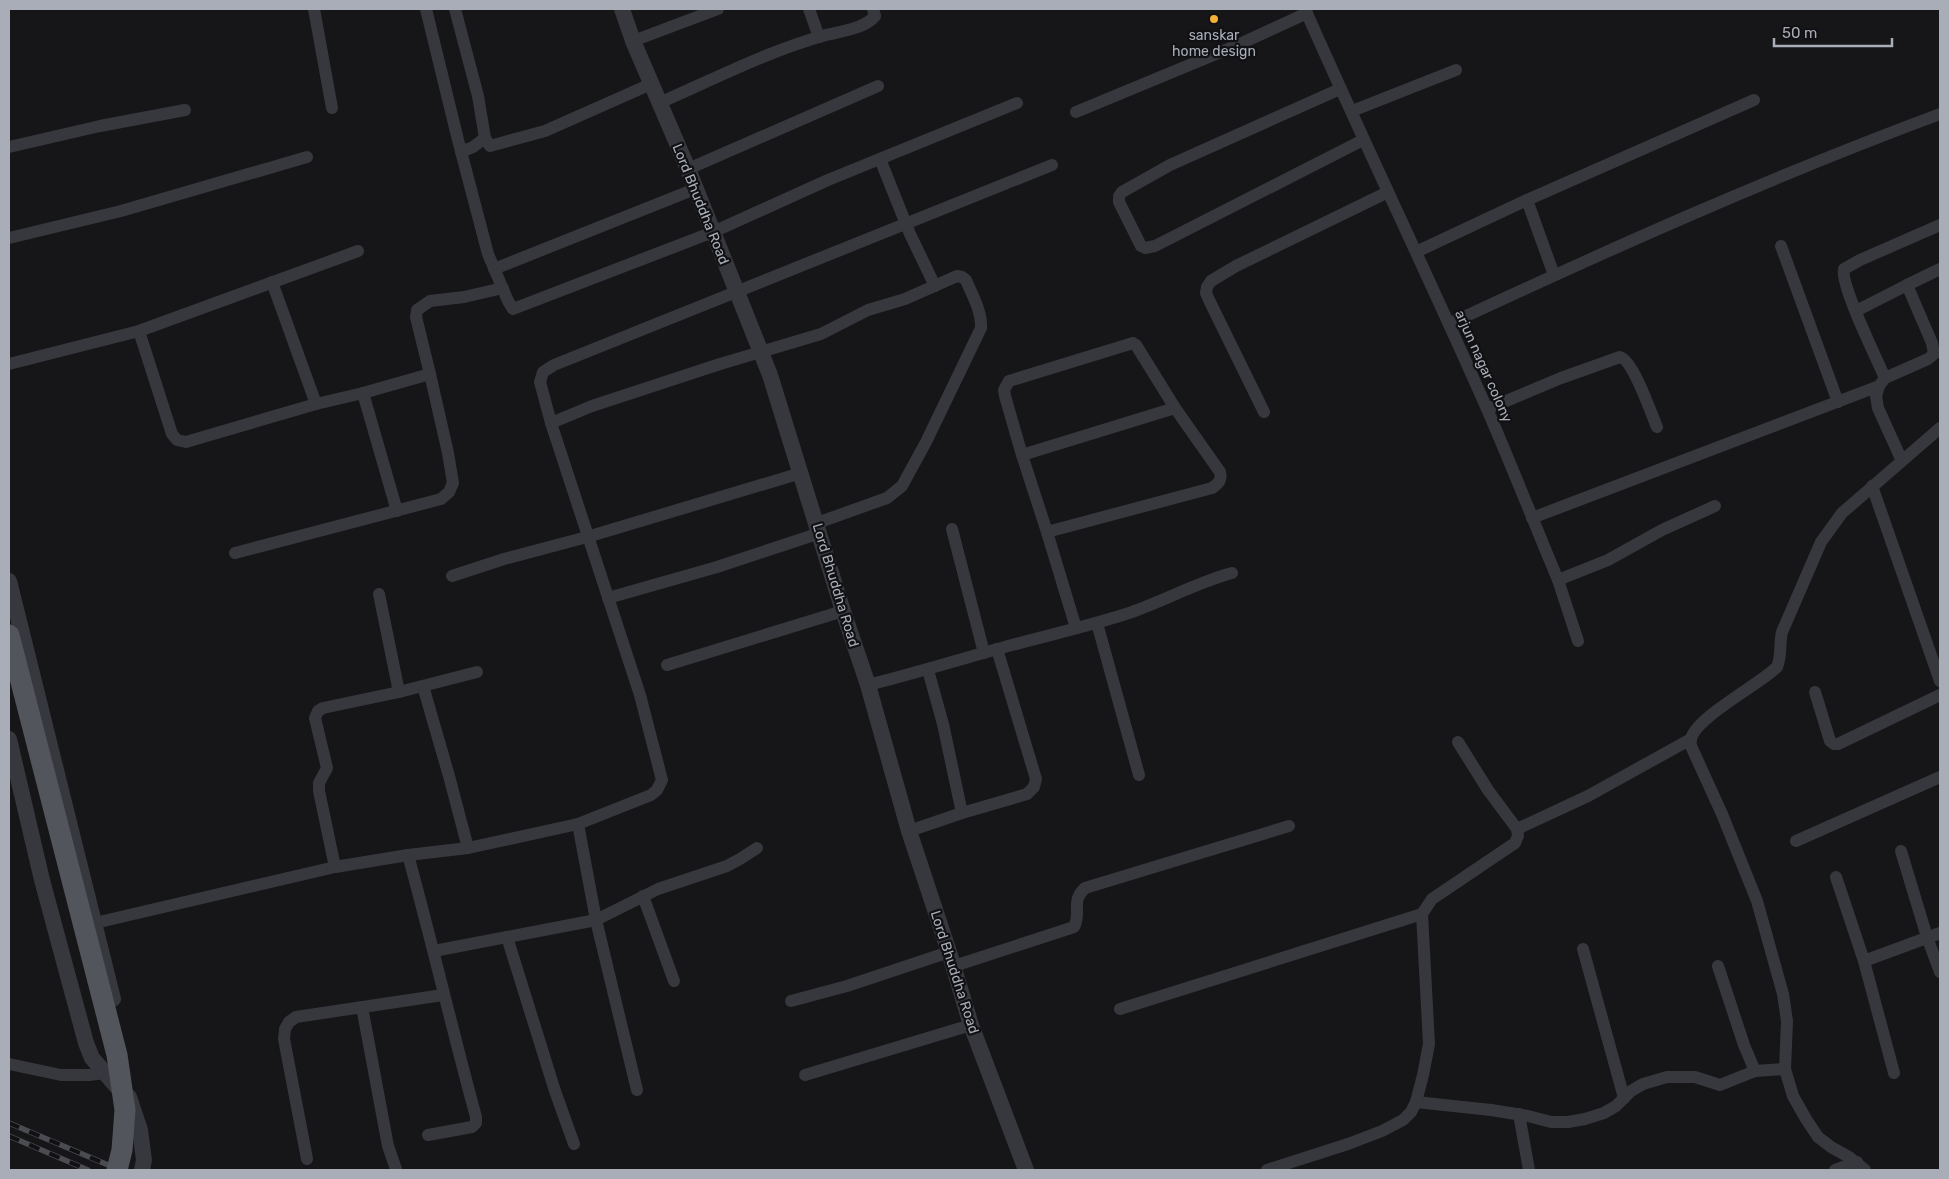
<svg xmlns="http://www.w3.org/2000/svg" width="1949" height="1179" font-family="Rubik,sans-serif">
<rect width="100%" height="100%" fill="#161618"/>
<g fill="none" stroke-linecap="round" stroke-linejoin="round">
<g stroke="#37383d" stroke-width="12">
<path d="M314 9 332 108"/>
<path d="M426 9 458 140 488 254 508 301 513 309 713 232 828 180 1017 103"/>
<path d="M455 9 478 96 485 138 490 146 545 131 651 84"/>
<path d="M809 9 819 37"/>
<path d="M1305 9C1364 143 1428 275 1487 409 1512 466 1534 523 1558 580L1608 560 1662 530 1715 506"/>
<path d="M633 41 718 9"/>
<path d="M1340 89 1170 165 1122 192 1119 196V202L1141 246 1145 248 1155 246 1363 140"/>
<path d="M659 103C714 79 768 51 826 35 842 31 864 29 875 16L873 9"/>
<path d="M1352 111 1456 70"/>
<path d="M1076 112 1240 44 1307 13"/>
<path d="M9 147 100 126 185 110"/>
<path d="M461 152 473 147 485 138"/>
<path d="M880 159 910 234 935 286"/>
<path d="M688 169 878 86"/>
<path d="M1527 200 1554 275"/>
<path d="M9 238 121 211 307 157"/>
<path d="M1781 246 1838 402"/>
<path d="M1416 252 1527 200 1754 100"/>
<path d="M494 269 695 189"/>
<path d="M272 282 316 404"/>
<path d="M1856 311 1907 285"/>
<path d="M1449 324C1610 249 1773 176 1940 114"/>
<path d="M139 331 172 434 177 440 186 442 316 404 363 393 430 374 448 453 453 483 449 492 441 499 235 553"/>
<path d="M9 364 139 331 358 251"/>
<path d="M430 374 416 317 417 310 430 301 464 297 503 288"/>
<path d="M1885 378C1877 359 1840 285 1844 269L1860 260 1940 225"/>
<path d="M363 393 397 511"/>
<path d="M1487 409 1561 378 1620 357C1633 360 1651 413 1657 427"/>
<path d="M1264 412 1209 300 1206 293 1207 287 1211 281 1236 266 1388 192"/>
<path d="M551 423 592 406 720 364 821 334 868 310 905 299 957 276 962 277 966 280C972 295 982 311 981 328L926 442 902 486 887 498 817 523"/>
<path d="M1022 455 1005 396 1004 390 1009 381 1133 343 1136 345 1175 408 1220 472C1222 480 1219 483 1212 488L1047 532"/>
<path d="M1902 461 1878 408 1876 396 1879 386 1885 378 1928 359 1934 354 1932 343 1907 285 1940 269"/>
<path d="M1872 486 1940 681"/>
<path d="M1532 518 1879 386"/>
<path d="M952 529 984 653"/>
<path d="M452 576 504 559 587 537 801 473"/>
<path d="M1558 580 1578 641"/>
<path d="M379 594 399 692"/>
<path d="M608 598 717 567 820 533"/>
<path d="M1097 623 1139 775"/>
<path d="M1076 628 1047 532 1022 455 1175 408"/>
<path d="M667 665 843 611"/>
<path d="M928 670 943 724 962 813"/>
<path d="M868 685C917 673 964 658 1012 645 1050 635 1088 626 1126 614 1162 602 1195 583 1232 573"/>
<path d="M1815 692 1830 741 1834 744H1838L1940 695"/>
<path d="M578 824 596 920 637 1090"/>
<path d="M1517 829 1588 796 1691 739"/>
<path d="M909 831 962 813 1027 794 1034 787 1036 779 997 649"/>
<path d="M1796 841 1940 777"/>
<path d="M468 848 578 824 651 795 657 790 662 780 640 695 551 423 540 382 543 372 554 365 1052 165"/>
<path d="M1901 851 1927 937 1940 972"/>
<path d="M408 855C432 942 452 1029 476 1117V1123L472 1127 428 1135"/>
<path d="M335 867 319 791V783L327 768 315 718 318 711 323 708 399 692 477 672"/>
<path d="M1836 877 1864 961"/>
<path d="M643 896 674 981"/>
<path d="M95 923 335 867 408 855 468 848 449 776 423 686"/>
<path d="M507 937 555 1091 574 1144"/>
<path d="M1583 949 1624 1098"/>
<path d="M434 951 596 920 658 889 727 866 740 859 757 848"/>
<path d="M954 966 1074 927C1082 912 1070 902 1085 888L1289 826"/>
<path d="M791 1001 847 986 949 952"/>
<path d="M362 1007 388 1146 396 1169"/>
<path d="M1120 1009 1422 914"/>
<path d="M9 1064 61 1075H89L105 1073"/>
<path d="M1755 1071 1785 1069"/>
<path d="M1894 1073 1864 961 1940 933"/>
<path d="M805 1075 971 1025"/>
<path d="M1416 1102 1491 1110 1528 1116 1551 1122H1568L1585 1119 1604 1113 1616 1106 1631 1091 1643 1084 1667 1077H1695L1720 1085 1755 1071 1744 1045 1718 966"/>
<path d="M1519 1114 1529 1170"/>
<path d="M307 1159 284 1039 285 1029 289 1022 296 1017 443 995"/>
<path d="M1267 1170 1348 1144 1382 1131 1403 1120 1411 1112 1416 1102 1423 1075 1429 1044 1422 914 1432 899 1515 843 1518 836 1517 829 1488 790 1458 742"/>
<path d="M1835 1170 1857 1162"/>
<path d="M1865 1170 1849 1157 1831 1147 1818 1137 1806 1119 1793 1096 1785 1069 1787 1021 1783 994 1757 901 1722 814 1691 746C1691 744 1690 741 1691 739 1695 718 1760 684 1777 667 1782 656 1779 644 1782 632L1821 542 1842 513 1940 428"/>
</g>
<g stroke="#37383d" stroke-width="16">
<path d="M622 9 633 41 688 169 770 375 843 611 868 685 909 831 949 952 971 1025 1026 1170"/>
<path d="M9 581 113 999"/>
<path d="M9 739 42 880 86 1043 92 1058 124 1095"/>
<path d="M129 1097 140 1130 144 1160 142 1170"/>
</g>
<g stroke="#4a4c52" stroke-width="5.5">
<g id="rail">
<path d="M9 1123 120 1170"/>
<path d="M9 1136 88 1170"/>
</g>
</g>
<use href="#rail" stroke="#111113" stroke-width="4" stroke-dasharray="11" stroke-linecap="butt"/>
<path stroke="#53555c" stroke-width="21" d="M9 635 117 1055 125 1110 122 1150 117 1170"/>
</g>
<circle fill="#f2b134" stroke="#111113" stroke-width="2" cx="1214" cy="19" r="5"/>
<g text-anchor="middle" stroke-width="4.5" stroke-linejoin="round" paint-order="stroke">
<g font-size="14" fill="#a8adb8" stroke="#111113">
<text x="1214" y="40">sanskar<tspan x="1214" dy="16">home design</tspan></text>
</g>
<g font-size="14" fill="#a8adb8" stroke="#111113">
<text transform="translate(701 204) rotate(68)" y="5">Lord Bhuddha Road</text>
<text transform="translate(1484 366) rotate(66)" y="5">arjun nagar colony</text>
<text transform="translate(836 585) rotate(73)" y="5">Lord Bhuddha Road</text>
<text transform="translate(955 972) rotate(72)" y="5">Lord Bhuddha Road</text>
</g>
</g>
<rect width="1949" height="1179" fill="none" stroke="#a8adb8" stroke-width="20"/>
<path d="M1774 38v8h118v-8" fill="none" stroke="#a8adb8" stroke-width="2.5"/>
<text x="1782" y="38" font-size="15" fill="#a8adb8" stroke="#111113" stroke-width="4" paint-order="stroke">50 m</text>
</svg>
